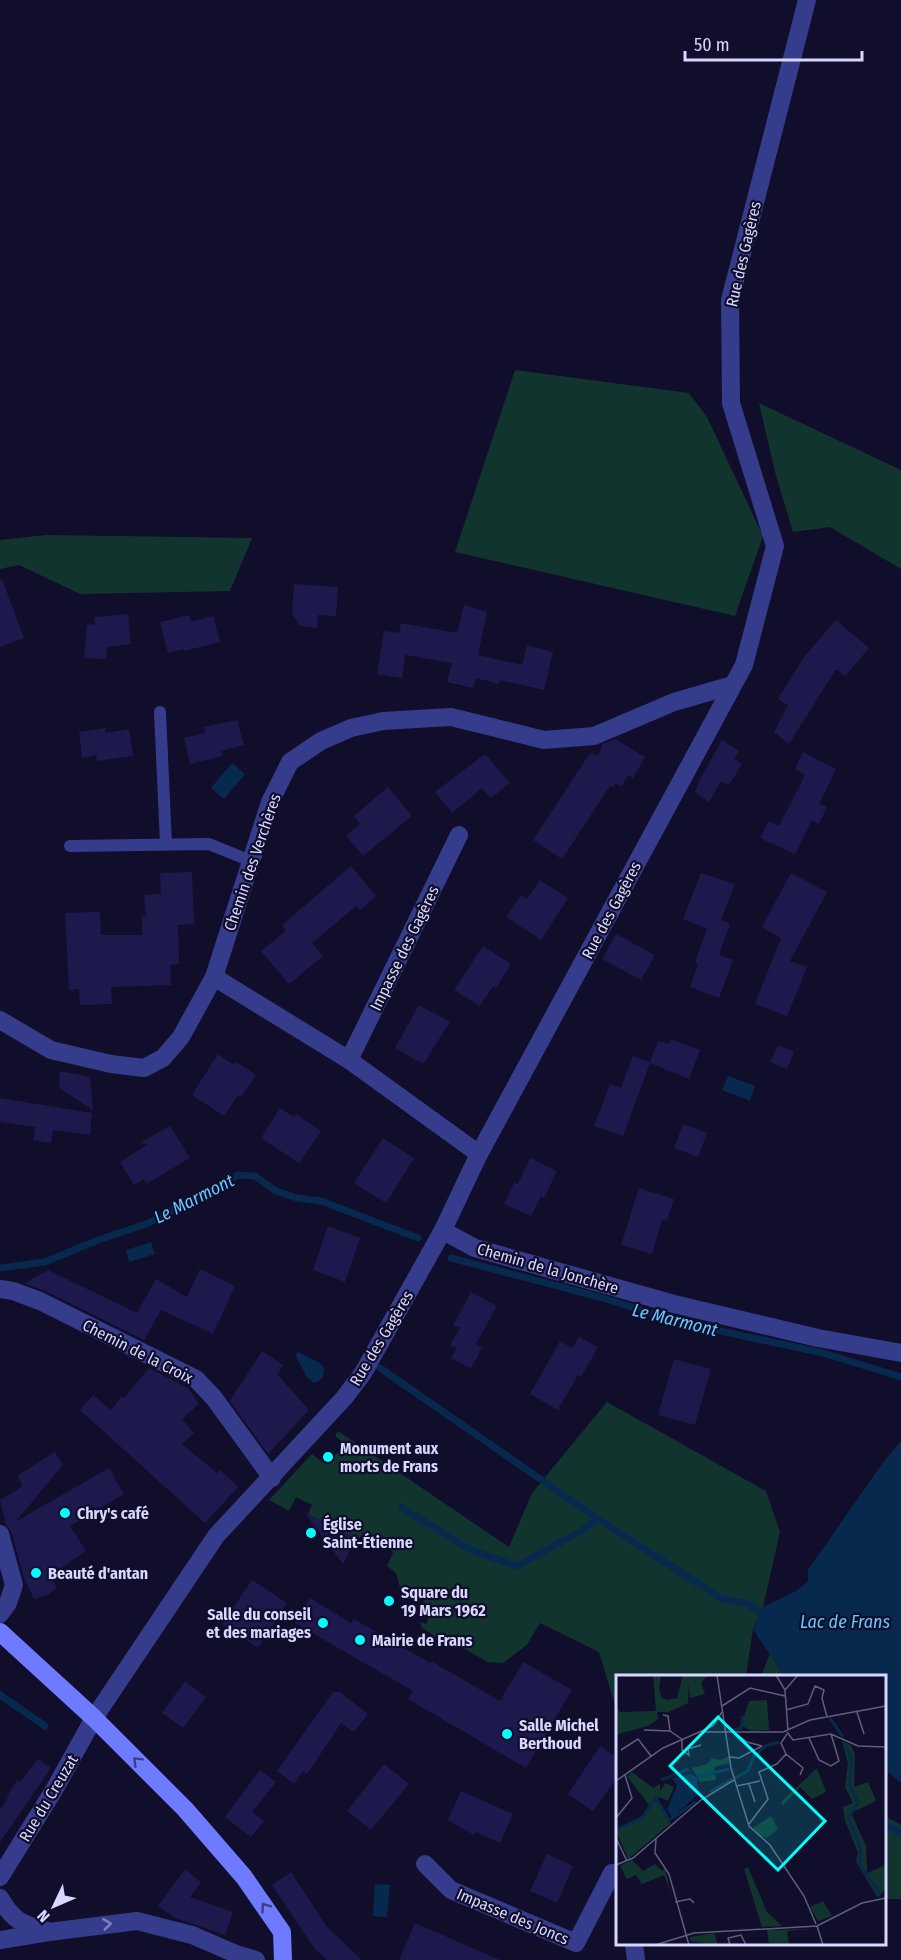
<svg xmlns="http://www.w3.org/2000/svg" width="901" height="1960" font-family="'Fira Sans Condensed',sans-serif">
<rect width="100%" height="100%" fill="#100e2a"/>
<g fill="#11342f">
<path d="M515 370 689 393 707 417 763 536 735 616 455 552Z"/>
<path d="M759 403 901 470V569L830 527 793 532 776 476Z"/>
<path d="M46 535 252 538 230 591 80 594 19 565 0 569V540Z"/>
<path d="M607 1402 766 1491 780 1532 763 1607 753 1629 746 1676H618L617 1712 599 1652 540 1623 527 1645 503 1663 488 1662 447 1639 444 1642 422 1628 420 1622 426 1624 431 1612 422 1606 425 1598 410 1587 405 1593 401 1591 396 1573 387 1566 393 1553 390 1547 364 1535 356 1539 308 1514 312 1505 296 1497 289 1511 269 1500 312 1454 325 1464 346 1445 335 1436 338 1431 509 1547 532 1493Z"/>
<path d="M770 1654 784 1676H761Z"/>
<path d="M885 1816 901 1825V1899H885Z"/>
</g>
<g fill="#08294e">
<path d="M232 763 245 774 224 799 211 788Z"/>
<path d="M728 1076 755 1086 750 1101 722 1090Z"/>
<path d="M151 1242 155 1254 129 1262 126 1250Z"/>
<path d="M298 1352 320 1363 324 1368C324 1376 322 1381 314 1383L307 1377 295 1355Z"/>
<path d="M901 1441V1783L885 1769 884 1676H784L753 1629 763 1607 796 1591 808 1582V1570L884 1461Z"/>
<path d="M375 1884 390 1885 387 1917 373 1916Z"/>
</g>
<g fill="none" stroke-linecap="round" stroke-linejoin="round">
<g stroke="#08294e" stroke-width="7">
<path d="M451 1258 603 1298 683 1323 823 1353 901 1377"/>
<path d="M0 1268 45 1262 98 1240 149 1223 238 1175 255 1176 276 1191 297 1198 321 1201 418 1238"/>
<path d="M380 1368 598 1519 722 1599 745 1603 761 1612"/>
<path d="M401 1507 469 1549 516 1566 580 1532 598 1519"/>
<path d="M0 1695 45 1726"/>
<path d="M884 1824 901 1833"/>
</g>
</g>
<g fill="#1e194c">
<path d="M2 579 24 638 0 647V580Z"/>
<path d="M294 584 338 587 336 616 318 615 317 628 300 626 292 613Z"/>
<path d="M464 605 487 612 478 655 522 665 527 645 553 652 544 690 500 680 499 684 476 678 473 688 447 682 452 663 405 655 402 678 377 674 384 631 399 633 401 623 457 633Z"/>
<path d="M128 614 131 644 107 647 106 659 84 658 87 625 95 624 94 617Z"/>
<path d="M189 615 191 622 213 616 220 642 184 651 183 649 168 653 160 622Z"/>
<path d="M836 620 869 648 845 676 836 669 789 744 774 732 788 705 778 699 804 657Z"/>
<path d="M237 720 244 745 221 751 222 756 190 764 184 738 205 733 204 727Z"/>
<path d="M105 728 106 733 129 729 133 756 97 761 96 755 82 758 79 732Z"/>
<path d="M615 739 645 757 633 778 628 775 622 786 616 783 613 787 610 786 562 859 533 840 590 753 598 756 603 744Z"/>
<path d="M722 740 739 751 734 759 742 764 729 785 721 781 709 802 695 792 698 785H697Z"/>
<path d="M803 752 836 769 819 804 827 807 819 824 812 820 795 854 760 838 769 821 779 826 805 775 795 769Z"/>
<path d="M485 754 510 783 491 798 482 788 452 813 435 792Z"/>
<path d="M388 787 412 816 363 856 346 836 360 824 354 816Z"/>
<path d="M351 866 376 896 360 910 356 906 312 943 323 956 289 984 261 951 286 931 282 925Z"/>
<path d="M192 872 194 924 178 925 179 964 170 965 171 985 111 987 112 1004 80 1005 79 989 69 990 65 913 100 912 101 935H142V916H146L144 895 161 894 160 873Z"/>
<path d="M701 873 735 884 721 920 730 924 719 955 733 960 719 998 690 987 698 964 695 962 707 929 683 919Z"/>
<path d="M791 873 827 892 790 961 807 967 787 1016 755 1004 781 938 762 927Z"/>
<path d="M540 880 568 898 541 940 506 917 521 895 527 899Z"/>
<path d="M616 934 655 955 641 980 602 959Z"/>
<path d="M483 946 511 964 496 988 493 986 480 1006 454 990Z"/>
<path d="M419 1005 450 1022 423 1064 395 1048Z"/>
<path d="M670 1039 700 1050 689 1079 650 1063 623 1136 594 1126 610 1084 621 1088 633 1056 650 1062 658 1041 669 1044Z"/>
<path d="M778 1045 794 1052 787 1069 770 1062Z"/>
<path d="M218 1054 234 1065 236 1062 256 1075 241 1097 238 1095 224 1116 192 1095Z"/>
<path d="M60 1071 90 1077 93 1110 59 1088Z"/>
<path d="M0 1098 92 1113 90 1135 53 1130 51 1143 33 1140 35 1127 0 1122Z"/>
<path d="M280 1108 294 1117 296 1114 321 1131 299 1163 261 1138Z"/>
<path d="M683 1124 707 1133 698 1157 674 1148Z"/>
<path d="M170 1126 190 1158 146 1184 144 1179 134 1185 120 1162 148 1144 140 1143Z"/>
<path d="M383 1138 414 1158 386 1203 354 1183Z"/>
<path d="M530 1158 557 1171 544 1198 541 1196 531 1216 504 1204 514 1183 518 1184Z"/>
<path d="M639 1188 674 1199 667 1220 662 1219 652 1254 621 1245Z"/>
<path d="M328 1226 360 1238 345 1282 313 1270Z"/>
<path d="M200 1269 235 1286 213 1334 161 1310 144 1340 45 1291 24 1283 48 1270 137 1313 156 1279 187 1297Z"/>
<path d="M471 1292 497 1306 476 1344 482 1348 471 1368 451 1358 457 1348 450 1345 460 1328 453 1325Z"/>
<path d="M579 1337 598 1347 581 1377 578 1375 558 1410 530 1394 560 1341 572 1348Z"/>
<path d="M262 1351 283 1365 277 1374 309 1410 268 1454 230 1401Z"/>
<path d="M674 1359 711 1369 695 1425 658 1415Z"/>
<path d="M149 1368 188 1388 199 1404 182 1419 194 1433 182 1444 217 1473 220 1470 238 1487 205 1523 80 1410 93 1395 111 1410 122 1396 124 1398Z"/>
<path d="M55 1452 63 1465 15 1522 109 1468 124 1494 70 1526 86 1551 51 1575 57 1588 47 1595 34 1599 24 1578 11 1531 6 1525 0 1500 23 1486 17 1476Z"/>
<path d="M304 1512 356 1539 343 1564Z"/>
<path d="M252 1580 287 1603 258 1648 222 1624Z"/>
<path d="M310 1598 351 1623 354 1619 430 1663 431 1661 500 1701 523 1662 572 1690 526 1768 408 1699 413 1691 295 1623Z"/>
<path d="M185 1681 206 1697 183 1728 162 1713Z"/>
<path d="M333 1692H340L368 1714 354 1732 341 1723 307 1774 303 1771 294 1784 277 1771Z"/>
<path d="M600 1746 618 1758V1776L593 1811 568 1794Z"/>
<path d="M38 1759 51 1768 0 1842V1810L8 1799 6 1798 17 1780 20 1782Z"/>
<path d="M384 1764 409 1784 371 1830 347 1811Z"/>
<path d="M260 1770 276 1782 252 1812 264 1821 251 1837 225 1817Z"/>
<path d="M461 1791 513 1814 500 1843 476 1832 474 1835 448 1820Z"/>
<path d="M547 1854 573 1866 557 1903 530 1891Z"/>
<path d="M185 1869 201 1882 190 1897 233 1912 225 1935 175 1918 158 1906Z"/>
<path d="M291 1872 327 1927 362 1960H327L314 1948 272 1885Z"/>
<path d="M415 1923 500 1960H399Z"/>
</g>
<g fill="none" stroke-linecap="round" stroke-linejoin="round">
<g stroke="#363c8c" stroke-width="12">
<path d="M160 712 166 844"/>
<path d="M70 846 209 844 251 861"/>
</g>
<g stroke="#363c8c" stroke-width="18">
<path d="M214 977 349 1060 479 1154"/>
<path d="M0 1020 51 1050 111 1064 144 1068 163 1058 181 1037 214 977 270 802 290 762 321 741 351 728 383 721 451 717 544 740 594 736 674 702 733 685"/>
<path d="M349 1060 459 835"/>
<path d="M442 1232 449 1234 475 1248 674 1304 818 1338 901 1353"/>
<path d="M0 1289 13 1291 40 1301 196 1379 214 1398 272 1478"/>
<path d="M0 1534 14 1585 8 1603 0 1614"/>
<path d="M425 1864 451 1890 576 1943 612 1873 618 1874"/>
<path d="M0 1877 54 1790 94 1718 216 1536 344 1398 363 1373 442 1232 479 1154 744 665 775 546 731 403 730 300 807 0"/>
<path d="M0 1898C13 1921 22 1924 47 1931"/>
<path d="M0 1940 49 1932 137 1921 192 1935 236 1954 256 1960"/>
<path d="M634 1944 636 1960"/>
</g>
<path stroke="#6e7aff" stroke-width="18" d="M0 1632 94 1718 185 1809 244 1877 282 1932 283 1960"/>
</g>
<defs><path id="oneway-chevron" d="M-2-3.5L2.5 0L-2 3.5" fill="none" stroke-width="1.6" stroke-linecap="round" stroke-linejoin="round" transform="scale(1.5)"/></defs>
<g stroke="#3a3f8a">
<use href="#oneway-chevron" transform="translate(137 1761) rotate(-135)"/>
<use href="#oneway-chevron" transform="translate(265 1907) rotate(-125)"/>
</g>
<use stroke="#7e82c0" href="#oneway-chevron" transform="translate(107 1924) rotate(-7)"/>
<g fill="#03fffd" stroke="#100e2a" stroke-width="2">
<circle cx="328" cy="1457" r="6"/>
<circle cx="65" cy="1513" r="6"/>
<circle cx="311" cy="1533" r="6"/>
<circle cx="36" cy="1573" r="6"/>
<circle cx="389" cy="1601" r="6"/>
<circle cx="323" cy="1623" r="6"/>
<circle cx="360" cy="1640" r="6"/>
<circle cx="507" cy="1734" r="6"/>
</g>
<g text-anchor="middle" stroke-width="4.5" stroke-linejoin="round" paint-order="stroke">
<g font-size="16" fill="#d7d7ff" stroke="#100e2a">
<text transform="translate(743 254) rotate(-77)" y="6">Rue des Gagères</text>
<text transform="translate(252 862) rotate(-71)" y="6">Chemin des Verchères</text>
<text transform="translate(611 910) rotate(-62)" y="6">Rue des Gagères</text>
<text transform="translate(404 948) rotate(-64)" y="6">Impasse des Gagères</text>
<text transform="translate(548 1268) rotate(16)" y="6">Chemin de la Jonchère</text>
<text transform="translate(381 1338) rotate(-59)" y="6">Rue des Gagères</text>
<text transform="translate(138 1351) rotate(27)" y="6">Chemin de la Croix</text>
<text transform="translate(48 1798) rotate(-59)" y="6">Rue du Creuzat</text>
<text transform="translate(513 1916) rotate(23)" y="6">Impasse des Joncs</text>
</g>
<g font-size="16" font-weight="bold" fill="#d7d7ff" stroke="#100e2a" text-anchor="start">
<text x="340" y="1454">Monument aux<tspan x="340" dy="18">morts de Frans</tspan></text>
<text x="77" y="1519">Chry's café</text>
<text x="323" y="1530">Église<tspan x="323" dy="18">Saint-Étienne</tspan></text>
<text x="48" y="1579">Beauté d'antan</text>
<text x="401" y="1598">Square du<tspan x="401" dy="18">19 Mars 1962</tspan></text>
<text x="311" y="1620" text-anchor="end">Salle du conseil<tspan x="311" dy="18">et des mariages</tspan></text>
<text x="372" y="1646">Mairie de Frans</text>
<text x="519" y="1731">Salle Michel<tspan x="519" dy="18">Berthoud</tspan></text>
</g>
<g font-size="18" font-style="italic" fill="#65c8ff" stroke="#100e2a">
<text transform="translate(194 1199) rotate(-27)" y="6">Le Marmont</text>
<text transform="translate(675 1320) rotate(14)" y="6">Le Marmont</text>
<text x="845" y="1628">Lac de Frans</text>
</g>
</g>
<g transform="translate(616 1675)">
<rect width="270" height="270" fill="#100e2a"/>
<path d="M37 0H45L43 14 46 23 52 25 61 23 67 0H92L85 8 89 19 74 23 73 8 72 28 53 37H41L42 44 34 50 0 60V30L4 37 40 36ZM151 25 153 55 135 56 125 50 133 26ZM226 66 235 70 239 80 238 112 252 107 260 126 235 138 250 171 251 198 270 190V212L262 223 240 187 242 178 229 145 227 132 237 128 229 112 232 89ZM113 81V88L98 92 100 105 84 107 76 93 91 89 96 83 104 85ZM201 93 210 117 196 124 184 112 167 131 165 127ZM16 97 37 113 44 109V117L49 108 58 112 52 126 43 122 41 125 55 148 12 184 0 156 27 140 33 130 11 101ZM155 141 162 154 151 163 140 159 137 153ZM16 185 27 196 39 189 46 196 49 193 55 219 48 200 26 209 20 200 11 204 4 191ZM132 192 151 237 166 251 146 252 128 194ZM207 226 216 241 202 246 194 232ZM195 254 171 256 173 270 153 268 151 255ZM98 258 102 270 74 266V262Z" fill="#11342f"/>
<path d="M74 99 81 102 82 119 56 143 51 134 61 111 56 103Z" fill="#08294e"/>
<path fill="none" stroke="#08294e" stroke-width="3" d="M214 43 227 62M118 55 125 53 127 41M230 71 235 82 234 110 242 128 232 143 245 174 243 189 264 218M81 102 113 94M119 103 132 96 138 81 149 71 163 67M45 105 73 94M94 117 116 104M0 155 27 142 40 123 53 145 80 127"/>
<path fill="none" stroke="#605e7f" stroke-width="1.5" d="M101 0 115 93 133 151 154 170 188 221 200 249M160 0 169 15 172 56M169 15 182 0M106 31 134 13 169 21M170 35 192 29 199 11 208 15 206 23 211 42M241 37 248 59M47 40 52 41 54 56M28 55 54 56 67 65M86 57H167L194 45 270 31M171 57 177 65 215 59 242 71 270 72M121 59 131 67 146 71M193 63 203 85 215 91 223 86 215 59M66 65V75L73 80 72 74 85 70M5 75 22 64 35 81M170 79 187 93 184 100M114 82 123 83 146 71M0 106 47 73 97 51 106 37M133 109 139 127M121 111 144 106M0 143 16 123 9 100M133 149 152 124 143 97 161 89 170 79 165 68 171 59M0 163 11 186M40 164 39 178 53 199 73 270M0 190 17 183 85 125 118 105M59 227 74 224 78 228M201 251 207 270M39 270 78 258 201 251 246 228 270 223M114 270 112 263 125 260 130 270"/>
<path fill="#03fffd" fill-opacity="0.15" stroke="#03fffd" stroke-width="3" d="M102 42 209 146 162 195 54 91Z"/>
<rect width="270" height="270" fill="none" stroke="#d7d7ff" stroke-width="3"/>
</g>
<g transform="translate(54 1906) rotate(226)" stroke="#100e2a" stroke-width="4.5" paint-order="stroke">
<path d="M0-4.5L10 22L0 15L-10 22Z" fill="#d7d7ff"/>
<text y="-9" font-size="16" font-weight="bold" text-anchor="middle" fill="#d7d7ff">N</text>
</g>
<path d="M685 51v9h177v-9" fill="none" stroke="#d7d7ff" stroke-width="3"/>
<text x="694" y="51" font-size="18" fill="#d7d7ff" stroke="#100e2a" stroke-width="4.5" paint-order="stroke">50 m</text>
</svg>
